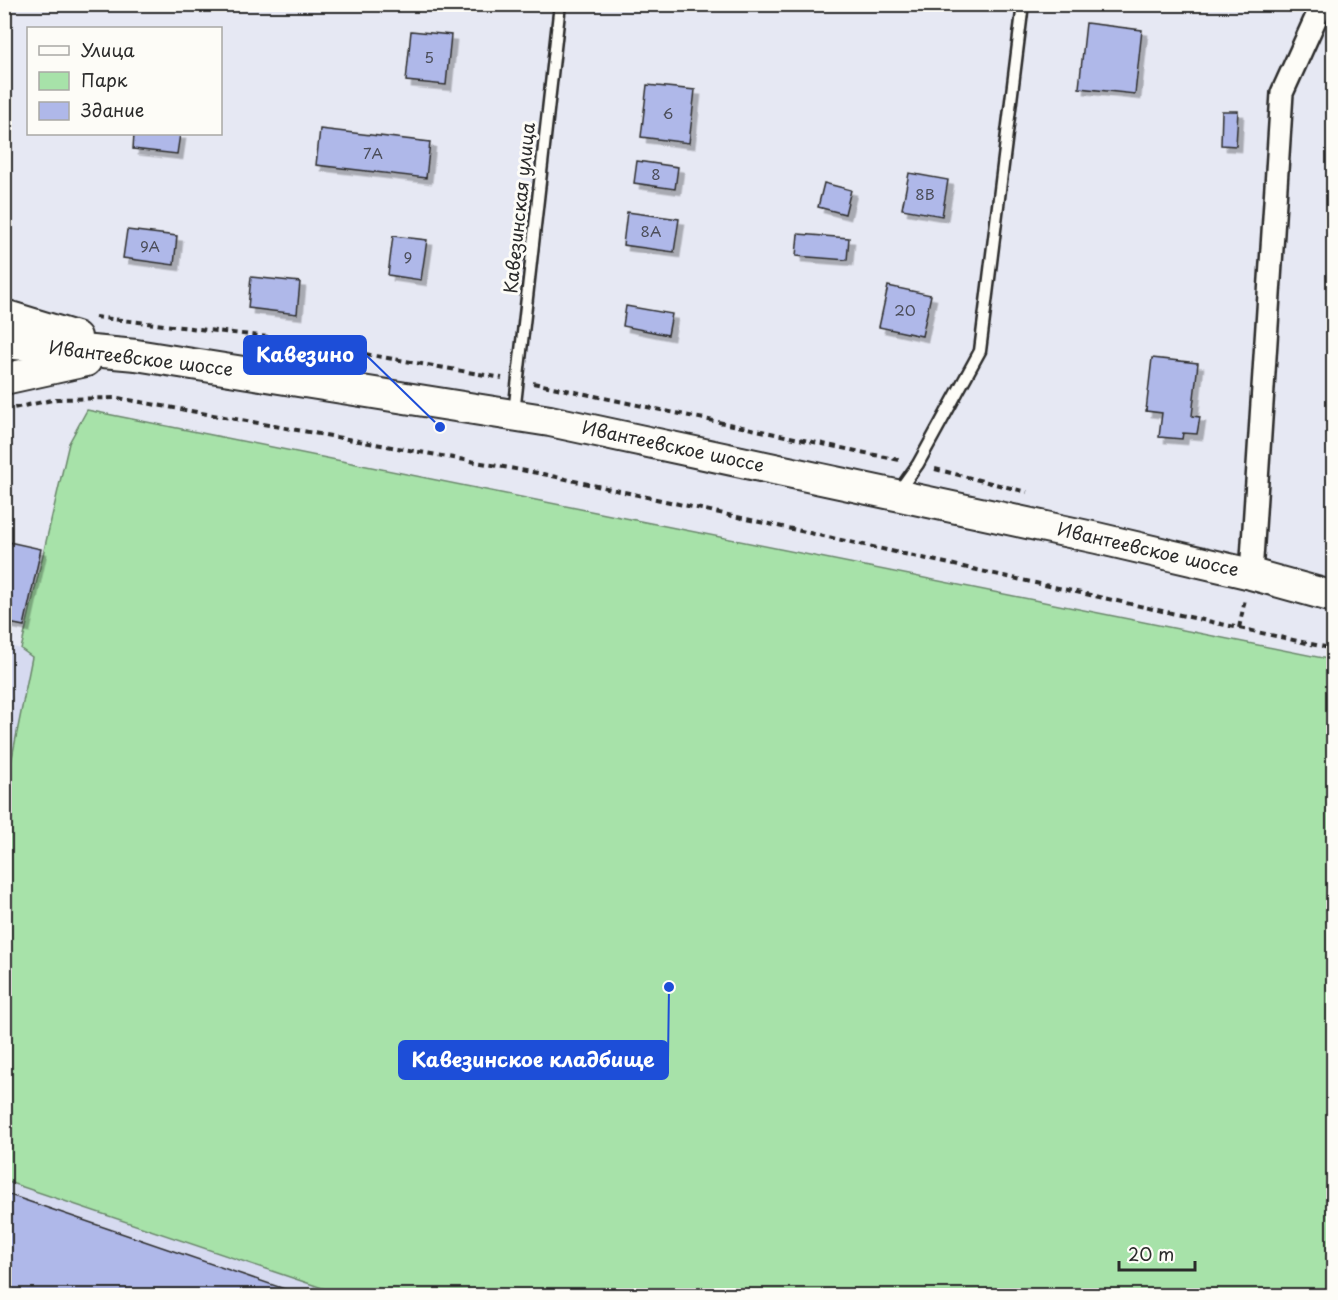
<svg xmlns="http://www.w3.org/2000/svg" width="1338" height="1300" font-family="'Playpen Sans',sans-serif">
<defs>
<filter id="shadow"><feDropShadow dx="5.5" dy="5.5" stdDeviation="0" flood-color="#0004"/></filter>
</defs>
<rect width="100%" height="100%" fill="#e6e8f3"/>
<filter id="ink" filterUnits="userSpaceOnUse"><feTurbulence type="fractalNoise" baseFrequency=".0167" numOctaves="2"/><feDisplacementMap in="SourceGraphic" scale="12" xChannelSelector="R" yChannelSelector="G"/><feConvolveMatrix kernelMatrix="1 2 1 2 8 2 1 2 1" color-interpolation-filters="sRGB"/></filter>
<g filter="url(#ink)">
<g fill="#d6daf0">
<path d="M5 645 21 649 32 657 5 793Z"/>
<path d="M5 1181 343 1295H5Z"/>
</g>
<path fill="#a7e2a9" stroke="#69866a" stroke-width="1.5" d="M87 410 1333 660V1295H343L5 1181V793L32 657 21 649 69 443Z"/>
<g fill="#afb8e9" stroke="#2b2b2b" stroke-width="1.5" filter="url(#shadow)">
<path d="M1086 23 1142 30 1135 94 1079 88Z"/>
<path d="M411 31 451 35 446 85 406 81Z"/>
<path d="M647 85 695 90 689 143 641 137Z"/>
<path d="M1222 111H1238L1236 146 1221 145Z"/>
<path d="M320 129 430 142 426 178 316 165Z"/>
<path d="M134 134H180L177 154 133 149Z"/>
<path d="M637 161 678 167 675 189 634 183Z"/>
<path d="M909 173 948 180 942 216 902 209Z"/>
<path d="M824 183 851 190 845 214 818 207Z"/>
<path d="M627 212 679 219 674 252 623 245Z"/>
<path d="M127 230 177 236 174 265 123 258Z"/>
<path d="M798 234 849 238 847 260 796 256Z"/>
<path d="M393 236 427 240 421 280 388 275Z"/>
<path d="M251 277 300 282 297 314 248 308Z"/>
<path d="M888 286 931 295 922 336 879 327Z"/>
<path d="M626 306 672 314 668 335 623 326Z"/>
<path d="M1152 358 1198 363 1192 416 1200 417 1197 434 1183 433 1182 439 1159 437 1162 413 1146 411Z"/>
<path d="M9 542 41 549 24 626 4 622V564Z"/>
<path d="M4 1193 305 1296H4Z"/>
</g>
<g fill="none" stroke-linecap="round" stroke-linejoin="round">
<g stroke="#2b2b2b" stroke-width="15">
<g id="lane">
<path d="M514 413 560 4"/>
<path d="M898 492 918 464 980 351 1023 4"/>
</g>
</g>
<g stroke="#2b2b2b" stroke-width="26">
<path id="street" d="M1251 574 1282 93 1320 9 1317 4"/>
</g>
<g stroke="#2b2b2b" stroke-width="34">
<g id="secondary">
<path d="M4 315 76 337"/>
<path d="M4 343 136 355 550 421 1097 538 1251 574 1334 597"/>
<path d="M4 379 86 361"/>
</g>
</g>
<g stroke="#2b2b2b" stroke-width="4" stroke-dasharray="6 4.5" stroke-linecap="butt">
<path d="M95 317 268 337 502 378"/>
<path d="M533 383 899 460"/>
<path d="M4 410 57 399 118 398 543 474 1334 649"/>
<path d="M935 469 1027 492"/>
<path d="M1239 628 1245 599"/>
</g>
<use href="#lane" stroke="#fdfcf7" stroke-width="10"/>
<use href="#street" stroke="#fdfcf7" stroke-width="21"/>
<use href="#secondary" stroke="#fdfcf7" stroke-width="30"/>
</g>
</g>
<g text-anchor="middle" stroke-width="6" stroke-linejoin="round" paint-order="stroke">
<g font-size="15" fill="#4c4e5a">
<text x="429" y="63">5</text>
<text x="668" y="119">6</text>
<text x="373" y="159">7А</text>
<text x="656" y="180">8</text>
<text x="925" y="200">8В</text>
<text x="651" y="237">8А</text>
<text x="150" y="252">9А</text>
<text x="408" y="263">9</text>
<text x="905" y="316">20</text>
</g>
<g font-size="18" fill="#2b2b2b" stroke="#fdfcf7">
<text transform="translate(520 208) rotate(-84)" y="6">Кавезинская улица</text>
<text transform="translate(141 359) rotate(7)" y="6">Ивантеевское шоссе</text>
<text transform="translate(673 447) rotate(12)" y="6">Ивантеевское шоссе</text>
<text transform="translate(1148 550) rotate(13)" y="6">Ивантеевское шоссе</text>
</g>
</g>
<path fill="none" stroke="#1d4ed8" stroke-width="2" d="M440 427L366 355M669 987L668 1060"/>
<g fill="#1d4ed8" stroke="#fdfcf7" stroke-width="2">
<circle cx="440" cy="427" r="6"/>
<circle cx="669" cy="987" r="6"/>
</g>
<g fill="#1d4ed8" stroke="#1d4ed8" stroke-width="2">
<rect x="244" y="336" width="122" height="38" rx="6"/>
<rect x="399" y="1041" width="269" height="38" rx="6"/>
</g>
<g font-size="20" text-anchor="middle" font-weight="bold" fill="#fff">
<text x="305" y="362">Кавезино</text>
<text x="533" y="1067">Кавезинское кладбище</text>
</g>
<rect width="1338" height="1300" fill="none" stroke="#fdfcf7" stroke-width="24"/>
<rect x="12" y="12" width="1314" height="1276" fill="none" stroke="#2b2b2b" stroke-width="2" filter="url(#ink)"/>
<rect x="27" y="27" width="195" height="108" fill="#fdfcf7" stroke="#a9a8a5" stroke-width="1.5"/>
<rect x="39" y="46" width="30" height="9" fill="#fdfcf7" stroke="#a9a8a5" stroke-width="1.5"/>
<text x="81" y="57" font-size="18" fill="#2b2b2b">Улица</text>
<rect x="39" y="72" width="30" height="18" fill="#a7e2a9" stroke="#a9a8a5" stroke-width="1.5"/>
<text x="81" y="87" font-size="18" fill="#2b2b2b">Парк</text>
<rect x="39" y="102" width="30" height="18" fill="#afb8e9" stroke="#a9a8a5" stroke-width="1.5"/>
<text x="81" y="117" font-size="18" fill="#2b2b2b">Здание</text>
<path d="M1119 1261v9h76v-9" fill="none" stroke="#2b2b2b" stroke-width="3"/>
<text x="1128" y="1261" font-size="18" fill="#2b2b2b" stroke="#fdfcf7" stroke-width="4.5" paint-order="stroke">20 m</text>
</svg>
